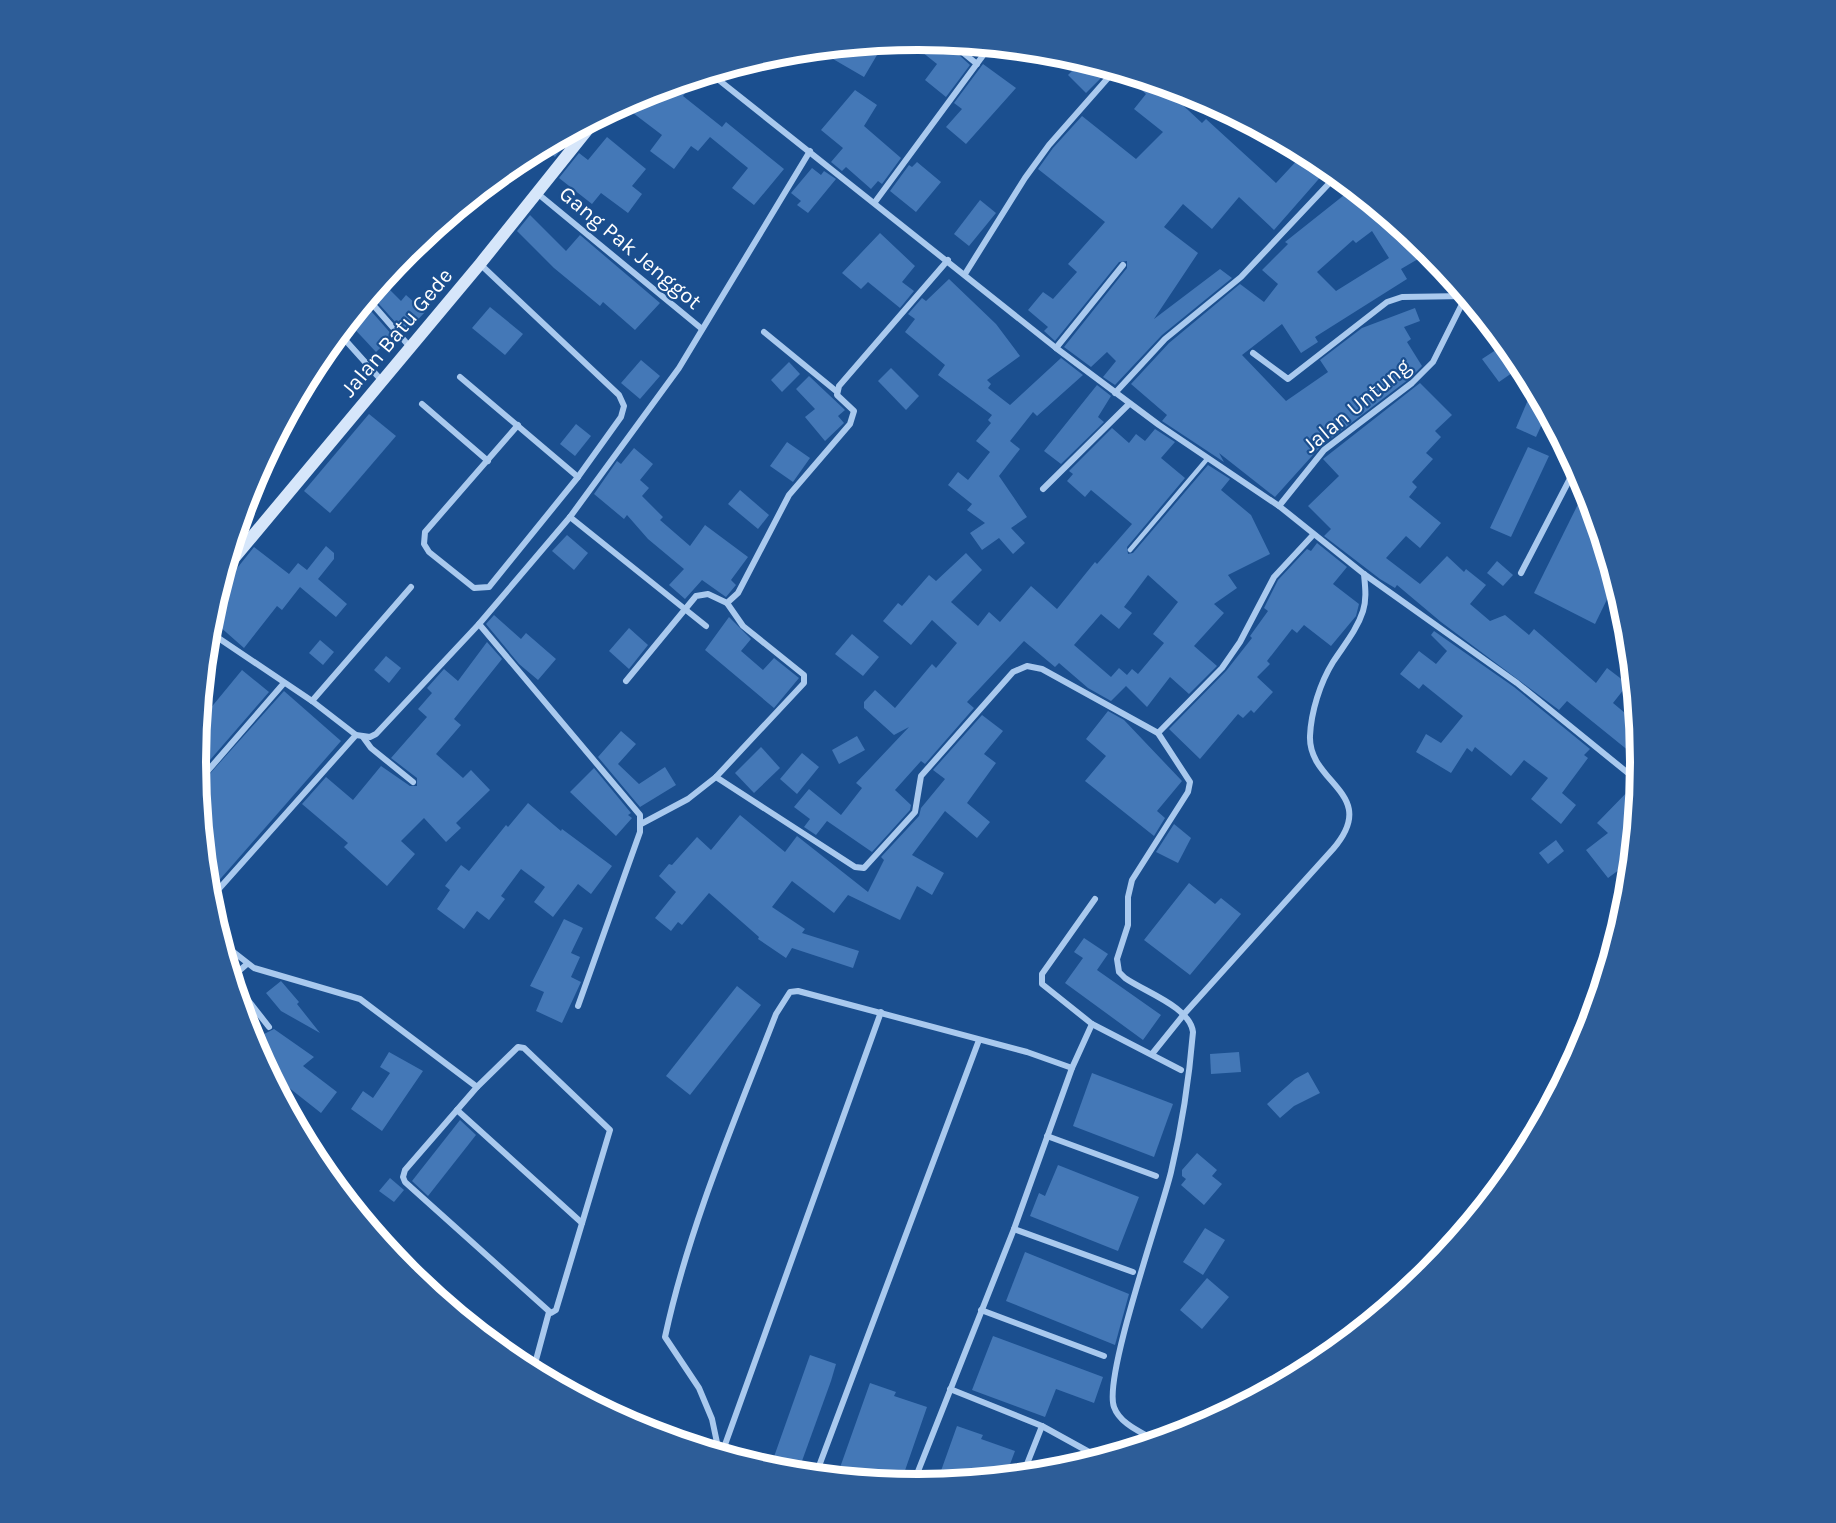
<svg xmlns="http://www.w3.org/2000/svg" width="1836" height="1523" font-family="Karla,sans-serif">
<rect width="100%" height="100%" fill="#1b4f8f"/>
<g fill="#4478b7" fill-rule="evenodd">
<path d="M918 39 945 42 970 65 946 97 925 80 937 64 907 40Z"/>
<path d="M879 43 873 53 877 55 864 77 833 59 840 47Z"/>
<path d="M960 43 984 45 976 56Z"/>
<path d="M1083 60 1103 76 1086 93 1068 75Z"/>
<path d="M983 64 1016 88 966 144 946 127 962 109 954 103Z"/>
<path d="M1121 72 1159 83 1202 123 1206 119 1276 183 1303 154 1324 173 1274 230 1239 197 1212 229 1183 204 1164 227 1198 253 1154 319 1220 269 1232 278 1162 335 1115 385 1103 377 1116 361 1107 352 1091 367 1064 347 1127 268V261L1119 262 1055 341 1044 331 1048 327 1028 310 1043 292 1053 299 1077 272 1068 264 1105 222 1038 169 1053 148 1082 116 1136 159 1163 132 1134 109 1146 94Z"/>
<path d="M697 77 683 96 722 127 726 122 784 169 754 205 732 188 748 168 710 137 698 151 691 146 674 169 650 151 662 135 633 113 650 91Z"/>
<path d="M855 90 877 105 864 126 901 158 882 184 878 181 871 189 846 167 842 171 831 162 843 148 821 130Z"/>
<path d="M560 137 567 142 555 157 543 147Z"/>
<path d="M607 137 646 169 632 186 642 194 628 213 601 193 592 204 559 178 579 153 588 160Z"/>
<path d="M917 162 941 182 916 212 890 191 909 165 912 167Z"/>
<path d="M812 168 821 175 824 171 836 179 808 213 797 205 801 201 791 193Z"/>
<path d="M1353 188 1430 252 1401 269 1407 279 1315 337 1318 342 1301 353 1282 324 1242 355 1286 401 1328 372 1320 360 1362 328 1415 308 1420 321 1404 327 1411 339 1407 342 1422 366 1409 379 1321 446 1275 497 1219 453 1224 462 1162 421 1167 415 1131 384 1169 343 1240 284 1264 302 1278 284 1262 270 1288 244 1285 242ZM1372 231 1389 258 1336 291 1317 272 1353 240 1356 243Z"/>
<path d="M980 200 996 213 969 246 954 234Z"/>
<path d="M530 215 566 251 580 235 660 303 635 330 603 302 600 306 554 268 517 231Z"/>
<path d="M880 233 915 266 902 282 914 291 900 308 868 282 861 289 842 273Z"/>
<path d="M949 279 996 324 1020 356 987 380 991 384 988 388 1010 405 1061 358 1083 375 1037 416 1033 412 1010 441 1020 449 999 476 1027 517 1011 528 1025 543 1013 554 999 538 982 550 970 533 985 523 967 510 972 504 948 485 958 472 968 480 990 452 976 441 991 423 988 420 992 415 938 375 945 365 905 332 915 319 908 314 922 298 926 301Z"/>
<path d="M382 282 401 301 406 295 425 312 405 333 371 295Z"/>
<path d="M364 303 393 336 376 352 348 322Z"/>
<path d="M490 307 523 334 505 355 472 328Z"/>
<path d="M1505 344 1522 366 1499 382 1482 359Z"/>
<path d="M641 360 660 376 640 399 621 383Z"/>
<path d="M789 362 800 374 782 392 771 380Z"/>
<path d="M891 368 919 396 906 410 878 381Z"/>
<path d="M809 376 845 410 838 416 844 423 825 441 805 417 815 409 796 389Z"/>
<path d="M1420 383 1452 415 1435 431 1441 437 1426 453 1433 459 1412 482 1417 487 1409 497 1441 523 1420 548 1406 536 1386 558 1420 584 1447 556 1464 572 1466 569 1486 585 1470 604 1490 621 1505 615 1529 635 1534 629 1596 683 1607 668 1628 684 1613 703 1637 723 1640 760 1567 701 1559 710 1441 622 1397 585 1395 588 1380 579 1324 536 1331 529 1308 506 1339 476 1323 459Z"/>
<path d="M1097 385 1111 396 1098 417 1104 422 1061 464 1044 451Z"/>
<path d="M1530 395 1540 399 1547 413 1536 437 1516 428Z"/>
<path d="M369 414 396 436 330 513 304 491Z"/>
<path d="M576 424 591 436 575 456 560 444Z"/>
<path d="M1112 428 1129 443 1136 434 1145 441 1155 429 1175 442 1161 458 1185 478 1127 547 1128 554 1133 553 1208 465 1230 479 1221 490 1251 515 1270 554 1228 575 1237 588 1214 604 1224 613 1194 646 1217 666 1189 694 1170 677 1147 707 1126 686 1111 701 1088 688 1059 663 1055 667 1024 641 967 702 974 708 925 764 921 761 895 790 911 805 910 810 872 852 827 821 816 835 804 827 810 819 794 807 809 789 841 815 862 788 856 783 909 727 894 735 864 708V702L875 690 895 708 932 664 936 668 957 643 932 620 911 645 883 621 898 603 902 606 929 575 936 581 966 553 982 570 951 602 978 626 989 612 1000 622 1031 586 1057 609 1095 562 1097 564 1132 524 1091 490 1085 497 1067 481 1073 474 1069 471ZM1148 575 1178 602 1153 634 1164 643 1138 674 1132 669 1127 675 1119 668 1111 677 1074 645 1101 614 1119 629 1132 613 1124 607Z"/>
<path d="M787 442 810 458 793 482 770 466Z"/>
<path d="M1528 447 1549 456 1511 537 1490 528Z"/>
<path d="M634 448 653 464 640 480 649 488 642 496 663 517 660 520 690 546 705 525 748 557 731 580 736 585 726 597 702 580 685 599 669 585 684 569 648 539 627 515 624 519 594 494 617 461 621 464Z"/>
<path d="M1586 488 1615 583 1595 624 1534 593Z"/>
<path d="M740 490 769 515 758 529 728 504Z"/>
<path d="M567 535 588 553 574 570 552 551Z"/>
<path d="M1317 543 1347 567 1333 584 1359 604 1356 616 1331 646 1304 625 1297 633 1292 629 1267 661 1270 664 1257 677 1273 692 1254 713 1251 710 1243 718 1238 714 1200 759 1169 729 1226 671 1252 638 1250 636 1268 611 1264 608 1278 580 1307 549 1311 551Z"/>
<path d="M326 546 334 553V559L318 579 347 604 336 617 300 587 282 610 277 606 244 648 210 618 218 592 254 547 289 574 298 563 307 570Z"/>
<path d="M1497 561 1513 575 1503 586 1487 573Z"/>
<path d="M494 615 521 639 526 633 556 659 538 680 519 664 486 624Z"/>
<path d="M729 617 751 639 741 651 763 670 774 658 799 678 774 708 705 650Z"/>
<path d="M629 628 648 645 629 669 609 651Z"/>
<path d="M1434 631 1514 687 1590 749 1584 755 1588 758 1562 793 1576 805 1561 824 1531 799 1548 778 1524 760 1511 776 1475 747 1472 752 1467 748 1451 773 1416 752 1426 734 1441 743 1463 716 1423 684 1419 689 1400 674 1419 651 1436 664 1447 651 1431 635Z"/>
<path d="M852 634 879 657 863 676 835 654Z"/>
<path d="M320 640 334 652 323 665 309 653Z"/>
<path d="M487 642 502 659 454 719 461 725 436 754 463 778 471 770 490 790 456 823 461 828 446 842 424 818 401 841 415 854 387 886 344 847 348 843 302 804 326 777 353 800 381 766 410 786H417V778L391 758 427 717 418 709 432 693 427 688 444 669 458 681Z"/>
<path d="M386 656 401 668 389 683 374 670Z"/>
<path d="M242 670 269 692 197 775 200 721Z"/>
<path d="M284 691 341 741 208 893 198 787Z"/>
<path d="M1108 711 1124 720 1182 781 1157 811 1165 818 1154 836 1085 781 1106 756 1086 739Z"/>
<path d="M982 715 1003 731 984 754 996 763 967 803 990 822 977 838 945 811 912 855 944 873 932 895 917 886 900 920 848 895 834 913 792 881 772 907 805 929 802 933 859 951 853 968 792 948 786 958 758 939 759 937 709 893 682 925 678 922 671 931 655 918 676 892 659 876 669 864 672 865 697 837 711 850 740 815 785 852 797 836 868 892 884 860 881 857 919 816 921 808 945 779 933 770Z"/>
<path d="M621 731 636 744 618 764 639 784 665 767 676 785 640 807 598 757Z"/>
<path d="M857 736 865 750 839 764 832 750Z"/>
<path d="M761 747 780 768 754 793 735 773Z"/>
<path d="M802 753 819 767 797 794 780 779Z"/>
<path d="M594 768 631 813 628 815 632 818 616 836 570 792Z"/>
<path d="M1634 785 1638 787 1631 861 1608 878 1586 850 1608 833 1597 823Z"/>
<path d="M528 803 561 831 562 829 612 866 591 894 578 884 553 917 534 902 545 887 521 869 501 896 505 899 489 920 477 911 464 929 437 909 450 890 445 886 461 865 469 871 506 825 508 827Z"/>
<path d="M1174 824 1191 838 1178 863 1156 852Z"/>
<path d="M1556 840 1564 851 1548 864 1539 853Z"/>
<path d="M1189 883 1215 904 1221 898 1241 914 1190 975 1144 940Z"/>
<path d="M564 919 583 928 571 953 580 957 571 977 581 982 562 1023 536 1011 544 992 530 986Z"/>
<path d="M1084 938 1108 954 1097 970 1161 1015 1143 1040 1065 983 1083 958 1074 952Z"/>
<path d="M281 981 299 1002 297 1004 320 1033 281 1011 266 993Z"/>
<path d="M737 986 761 1005 690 1095 666 1076Z"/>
<path d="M242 1011 264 1034 274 1029 314 1057 303 1066 337 1092 321 1113 269 1072 250 1038Z"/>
<path d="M389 1052 423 1071 382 1131 351 1109 363 1091 373 1098 390 1073 380 1067Z"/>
<path d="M1239 1052 1241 1072 1211 1074 1210 1054Z"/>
<path d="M1308 1072 1320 1093 1294 1106 1280 1118 1267 1104 1295 1079Z"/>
<path d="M1092 1073 1173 1104 1154 1157 1073 1126Z"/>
<path d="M460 1120 476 1135 428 1196 412 1181Z"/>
<path d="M1197 1153 1217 1170 1212 1176 1222 1184 1204 1205 1181 1185 1186 1179 1182 1176V1170Z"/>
<path d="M1058 1165 1139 1197 1118 1251 1030 1216 1039 1193 1045 1196Z"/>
<path d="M390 1178 404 1190 394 1202 379 1191Z"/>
<path d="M1205 1228 1225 1240 1203 1275 1183 1262Z"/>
<path d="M1025 1252 1129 1294 1115 1345 1006 1301Z"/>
<path d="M1207 1278 1229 1297 1202 1329 1180 1310Z"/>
<path d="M993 1336 1103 1377 1094 1403 1056 1389 1045 1417 972 1390Z"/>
<path d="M810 1355 836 1364 831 1381 798 1472 770 1468Z"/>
<path d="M870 1383 896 1392 894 1396 927 1407 901 1482 837 1476Z"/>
<path d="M957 1426 983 1435 981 1439 1015 1451 1006 1475 937 1482Z"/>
</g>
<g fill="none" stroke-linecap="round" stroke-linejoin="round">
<path stroke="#a9c9ee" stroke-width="4.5" d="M1130 550 1208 458"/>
<g stroke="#a9c9ee" stroke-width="6">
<path d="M950 42 977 64"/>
<path d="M1103 66 1111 74"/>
<path d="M710 73 1056 348 1159 425 1279 506 1364 574 1517 683 1639 782"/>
<path d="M537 193 702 329"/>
<path d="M875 202 990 46"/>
<path d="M480 264 619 395 624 406 621 417 578 477 489 587 474 588 429 552 424 544 425 532 518 425"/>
<path d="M965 274 1025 178 1049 145 1115 70"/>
<path d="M368 299 410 347"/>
<path d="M764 332 836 391"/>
<path d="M339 333 382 381"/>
<path d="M1056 348 1123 265"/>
<path d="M1253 353 1288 379 1387 302 1402 297 1466 296"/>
<path d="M460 377 578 477"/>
<path d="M1115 393 1165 339 1241 277 1337 175"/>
<path d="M422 404 488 461"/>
<path d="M1043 489 1129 404"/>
<path d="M1279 506 1324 450 1412 383 1433 362 1466 296"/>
<path d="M570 517 706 626"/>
<path d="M1521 573 1576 467"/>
<path d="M1618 608 1621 603"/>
<path d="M479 624 640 815V832L578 1006"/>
<path d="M208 631 312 701 356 735 370 737 376 734 479 624 570 517 679 368 810 151"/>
<path d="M626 681 696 596 708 594 727 603 738 593 789 495 850 424 854 411 837 395 839 386 948 260"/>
<path d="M312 701 411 587"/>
<path d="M1158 733 1222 668 1240 642 1274 577 1313 535"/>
<path d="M363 737 371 748 413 782"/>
<path d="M716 777 855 867 864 868 915 812 921 776 1013 672 1027 666 1042 669 1158 733 1190 782 1188 792 1132 880 1128 897V925L1117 959 1119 972 1125 978C1145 992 1190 1007 1193 1032 1189 1080 1182 1126 1171 1172 1161 1214 1103 1377 1114 1407 1120 1424 1141 1432 1156 1441"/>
<path d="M198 782 284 683"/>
<path d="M641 824 688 799 716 777 804 683V675L743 626 727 603"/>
<path d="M1095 899 1042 974V984L1092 1024 1181 1070"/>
<path d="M209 900 356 735"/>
<path d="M222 943 254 968 360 999 477 1087"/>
<path d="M232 977 247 964"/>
<path d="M233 981 269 1027"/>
<path d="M518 1047 524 1048 610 1130 556 1310 551 1313 405 1182 403 1177 405 1170 477 1087Z"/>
<path d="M1152 1054 1185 1013 1333 849C1381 793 1308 784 1310 736 1311 712 1320 683 1333 662 1344 645 1357 630 1363 611 1367 598 1365 586 1364 574"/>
<path d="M457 1110 582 1223"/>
<path d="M1047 1136 1156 1176"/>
<path d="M1014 1229 1133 1272"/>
<path d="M981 1310 1104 1356"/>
<path d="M533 1371 549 1312"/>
<path d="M950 1389 1042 1426 1100 1458"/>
<path d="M719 1452 712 1419 699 1388 665 1337C689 1226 735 1120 776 1014L790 992 798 991 1027 1052 1072 1068"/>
<path d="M722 1453 881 1012"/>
<path d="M816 1474 979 1040"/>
<path d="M1023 1474 1042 1426"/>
<path d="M913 1484 1014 1229 1072 1068 1092 1024"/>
</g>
<path stroke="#d6e6fa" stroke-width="12" d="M225 569 480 264 596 119"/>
</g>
<g text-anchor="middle" stroke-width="4.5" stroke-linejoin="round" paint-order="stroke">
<g font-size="22" fill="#fff" stroke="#1b4f8f">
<text transform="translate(631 247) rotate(40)" y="8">Gang Pak Jenggot</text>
<text transform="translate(396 332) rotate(-50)" y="8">Jalan Batu Gede</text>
<text transform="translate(1356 405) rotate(-40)" y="8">Jalan Untung</text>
</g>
</g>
<path d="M0 0H1836V1523H0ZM206 762a712 712 0 1 1 1424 0a712 712 0 1 1-1424 0Z" fill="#2d5d98" fill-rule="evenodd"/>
<path fill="none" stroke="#fff" stroke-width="8" d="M206 762a712 712 0 1 1 1424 0a712 712 0 1 1-1424 0Z"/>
</svg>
